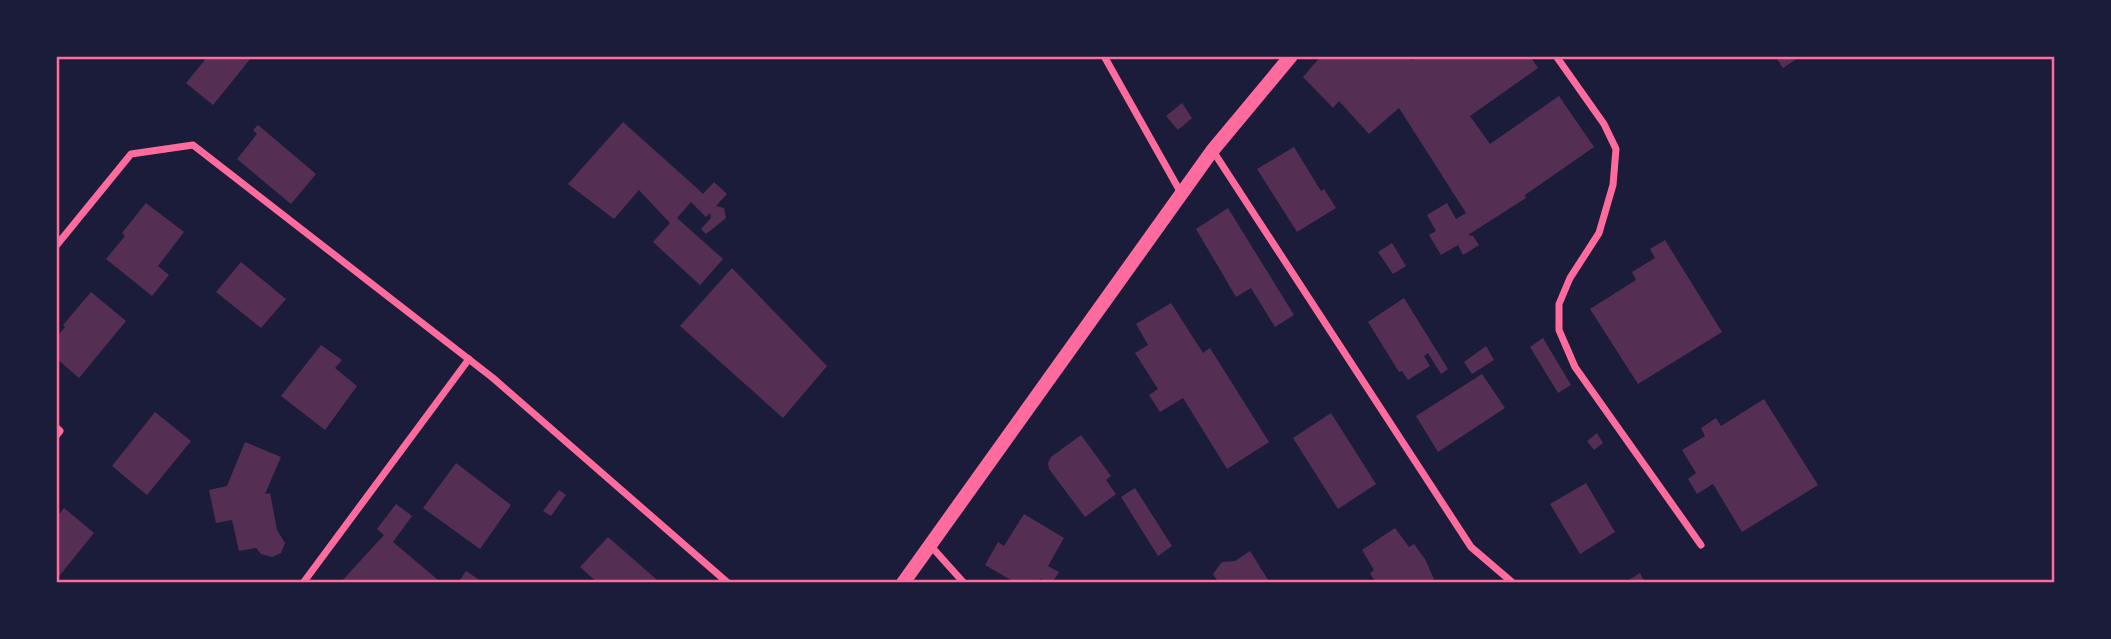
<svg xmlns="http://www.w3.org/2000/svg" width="2111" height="639" font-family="'PT Sans Narrow',sans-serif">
<rect width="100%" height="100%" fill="#1b1b3a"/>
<g fill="#542f53">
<path d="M208 56 251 58 213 105 186 83Z"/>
<path d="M1321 56H1409L1412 60 1417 56H1530L1538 68 1470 116 1490 144 1559 96 1594 147 1525 195 1526 198 1468 235 1473 236 1479 245 1463 255 1458 245 1441 255 1429 235 1436 231 1427 215 1447 203 1456 219 1466 213 1399 108 1369 134 1339 101 1333 108 1303 77Z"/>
<path d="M1775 56H1801L1783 68Z"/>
<path d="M1182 103 1192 118 1178 130 1166 116Z"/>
<path d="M623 122 700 191 703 194 714 182 727 194 716 206 724 208 726 218 706 234 701 229 711 218 710 213 706 217 691 202 677 218 723 259 700 285 653 242 670 223 639 190 614 219 568 184Z"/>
<path d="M258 125 316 174 291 204 237 159 257 134 253 130Z"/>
<path d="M1294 147 1321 191 1324 189 1336 208 1297 232 1257 169Z"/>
<path d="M146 203 184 232 158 266 169 275 152 296 106 259 125 236 122 233Z"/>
<path d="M1228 208 1294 315 1275 327 1251 288 1236 297 1196 229Z"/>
<path d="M1665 240 1722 332 1638 384 1590 309 1636 280 1632 272 1655 258 1650 249Z"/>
<path d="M1392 243 1406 266 1393 274 1378 252Z"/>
<path d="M241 262 286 299 261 328 216 292Z"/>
<path d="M732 268 827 366 783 418 680 326Z"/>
<path d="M91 292 126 321 79 378 56 358V338L65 327 63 325Z"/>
<path d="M1404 298 1448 369 1441 374 1428 353 1424 356 1430 366 1408 380 1402 371 1399 372 1368 322Z"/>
<path d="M1171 303 1203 353 1210 348 1269 442 1227 469 1183 398 1160 412 1149 395 1158 389 1135 353 1148 345 1136 324Z"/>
<path d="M1543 338 1571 385 1558 393 1530 347Z"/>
<path d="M321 345 342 360 335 368 357 386 325 430 281 396Z"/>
<path d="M1486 346 1494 360 1472 374 1464 362Z"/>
<path d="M1482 374 1505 408 1438 452 1416 416Z"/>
<path d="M1764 399 1818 485 1742 532 1713 484 1697 494 1688 479 1696 473 1682 450 1705 436 1701 428 1716 418 1721 426Z"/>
<path d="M155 412 191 441 147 495 112 466Z"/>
<path d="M1331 413 1376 484 1338 509 1293 438Z"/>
<path d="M1597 433 1603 443 1594 450 1587 441Z"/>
<path d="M1081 435 1111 476 1106 480 1116 494 1085 517 1049 469 1048 463 1051 457Z"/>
<path d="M245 442 281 457 265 494 270 493 277 530 285 543 281 553 272 557 261 554 256 548 239 551 232 520 216 523 209 490 227 486Z"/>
<path d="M456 463 511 505 480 549 423 508Z"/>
<path d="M1586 483 1615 532 1580 554 1550 504Z"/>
<path d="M1135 488 1172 546 1158 556 1121 497Z"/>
<path d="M559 490 566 495 551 516 543 511Z"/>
<path d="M396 504 412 516 393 542 438 580 436 583H340L384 535 377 529Z"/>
<path d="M64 508 94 533 56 580V518Z"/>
<path d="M1024 514 1064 538 1048 566 1059 572 1052 583 1040 579 1038 583H1016L985 565 998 542 1004 546Z"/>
<path d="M1395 528 1409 547 1414 544 1425 559 1434 579 1427 583H1376L1370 573 1374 570 1362 550Z"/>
<path d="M608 537 656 579 653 583H598L580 567Z"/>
<path d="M1250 551 1270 583H1219L1213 574 1222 562 1235 561Z"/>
<path d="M466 571 481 581 480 583H458Z"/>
<path d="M1640 573 1645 583H1624Z"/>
</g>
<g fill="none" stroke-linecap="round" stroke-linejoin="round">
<g stroke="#ff6b9d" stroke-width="7">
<path d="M1104 56 1181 193"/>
<path d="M1556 56 1604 124 1616 149 1613 185 1599 233 1570 278 1559 304V330L1575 367 1701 545"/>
<path d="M1213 151 1471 547 1513 583"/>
<path d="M56 246 131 154 193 145 493 378 728 583"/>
<path d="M56 427 60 431 56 436"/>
<path d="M930 545 964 583"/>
<path d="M303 583 469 359"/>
</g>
<path stroke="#ff6b9d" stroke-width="14" d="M903 583 1212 151 1291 56"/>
</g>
<rect width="2111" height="639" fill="none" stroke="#1b1b3a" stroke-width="116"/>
<rect x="58" y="58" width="1995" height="523" fill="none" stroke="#ff6b9d" stroke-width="2.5"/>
</svg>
